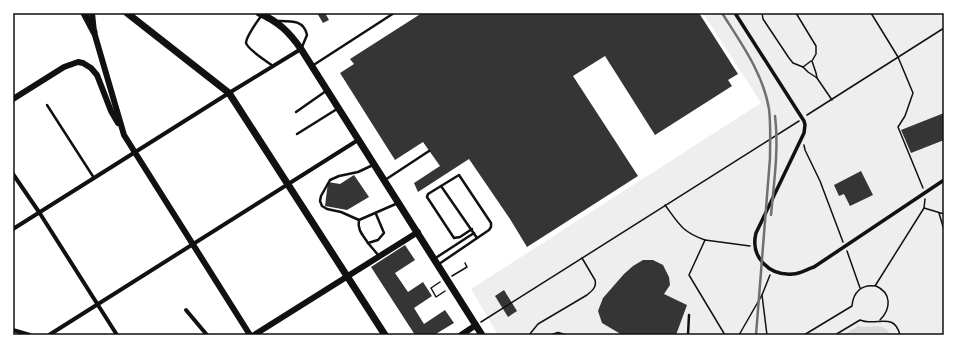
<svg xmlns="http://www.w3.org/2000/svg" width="957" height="348" font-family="Spectral,serif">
<rect width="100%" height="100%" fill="#fff"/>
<path fill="#eee" d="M703 13H944V335H498L471 289 761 103Z"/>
<path fill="#d9d9d9" d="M858 326C871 329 885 321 890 335H843Z"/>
<g fill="#353535">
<path d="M317 13H325L329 20 323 23Z"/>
<path d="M422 13H699L738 74 728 80 732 86 655 135 605 56 573 76 638 176 527 247 510 219 469 159 418 192 414 183 440 166 423 142 395 160 340 73 354 64 350 59Z"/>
<path d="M944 113V140L911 153 901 130Z"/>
<path d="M861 171 873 195 850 206 844 194 839 196 834 185Z"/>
<path d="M354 175 369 197 347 210 325 206 328 182 340 184Z"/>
<path d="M405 245 415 260 395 273 408 292 423 282 432 296 414 308 424 324 445 310 454 323 434 335H415L371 267Z"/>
<path d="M643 260H653L663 265 669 277 670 285 664 294 687 305 676 335H620L619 333 602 323 598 311 603 298 624 274 633 266Z"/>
<path d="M504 290 517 311 508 317 495 296Z"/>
</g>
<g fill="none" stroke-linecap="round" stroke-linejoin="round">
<g stroke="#111" stroke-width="1.5">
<path d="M762 13 763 19 789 58 793 63 803 67 808 72 817 78 832 100"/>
<path d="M796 13 816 46V54L812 61 816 73 817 78"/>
<path d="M871 13 898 57 913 93 905 116 898 127 923 188"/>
<path d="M803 67 811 61"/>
<path d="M807 115 944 28"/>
<path d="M804 145 805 150 820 181 843 242"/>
<path d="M925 199 924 208 944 214"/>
<path d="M665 205C679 224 682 232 705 240"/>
<path d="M939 213 944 230"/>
<path d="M847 251 860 288"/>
<path d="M452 276 467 267 465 263"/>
<path d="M440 282 431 288 436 297 445 291"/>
<path d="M876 286C892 293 891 309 880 320"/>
<path d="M481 322 799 121"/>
<path d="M529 335 538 324 587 295C592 291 597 287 595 280L582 258"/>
<path d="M725 335 689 275 705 240 750 246"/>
<path d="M739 335 762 295"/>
<path d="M767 335 762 295 770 275"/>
<path d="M804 335 852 306C853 292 862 284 875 286L924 208"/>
<path d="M835 335 860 320C876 327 894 311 900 335H903"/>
</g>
<g stroke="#111" stroke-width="2.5">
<path d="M262 15C258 20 246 37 246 43 248 50 268 62 273 66"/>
<path d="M278 21C291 21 304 20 307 35L302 47"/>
<path d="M312 66 394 13"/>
<path d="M47 105 94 178"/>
<path d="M296 112 326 91"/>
<path d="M297 134 337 109"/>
<path d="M385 180 429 151"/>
<path d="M441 186 477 238"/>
<path d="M376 214 384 233 378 240 368 243C363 235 357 230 359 220L398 203"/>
<path d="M359 220 341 212 327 209 322 206 320 201 321 196 330 180 339 176 358 172 373 165"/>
<path d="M368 243 379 256"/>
<path d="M434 259 474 233"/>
<path d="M439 264 489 230 491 227V223L459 175 428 194 427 197 454 238 460 237 472 229"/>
<path d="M552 335 558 333 565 335"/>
<path d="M688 335 689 315"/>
</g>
<path stroke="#111" stroke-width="3.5" d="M735 13 804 121 805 125 804 133 756 233C750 257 769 276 793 274 800 274 807 269 814 267L944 180"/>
<g stroke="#111" stroke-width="4">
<path d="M13 174 39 212 117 335"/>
<path d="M13 229 229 93 301 49"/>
<path d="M186 310 207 335"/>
<path d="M13 330 30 335"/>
<path d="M49 335 358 140"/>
</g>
<g stroke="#111" stroke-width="6">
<path d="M92 13 94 32 124 135 250 335"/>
<path d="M13 99 64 67 78 62 83 63 91 68 97 75 111 111 118 123"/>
<path d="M254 335 418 232"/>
<path d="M461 335 476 325"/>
</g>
<g stroke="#111" stroke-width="7">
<path d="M84 13 94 32"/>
<path d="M127 13 229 93 385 335"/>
<path d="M259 13C279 22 289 32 301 49L482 335"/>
</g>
<g stroke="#707070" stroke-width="2.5">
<path d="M722 13C741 43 763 73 769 109 771 125 770 142 770 158L756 335"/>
<path d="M771 215C774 182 779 149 775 116"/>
</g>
</g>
<rect width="957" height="348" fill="none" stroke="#ffffff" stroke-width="28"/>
<rect x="14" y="14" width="929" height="320" fill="none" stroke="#111" stroke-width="1.5"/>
</svg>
